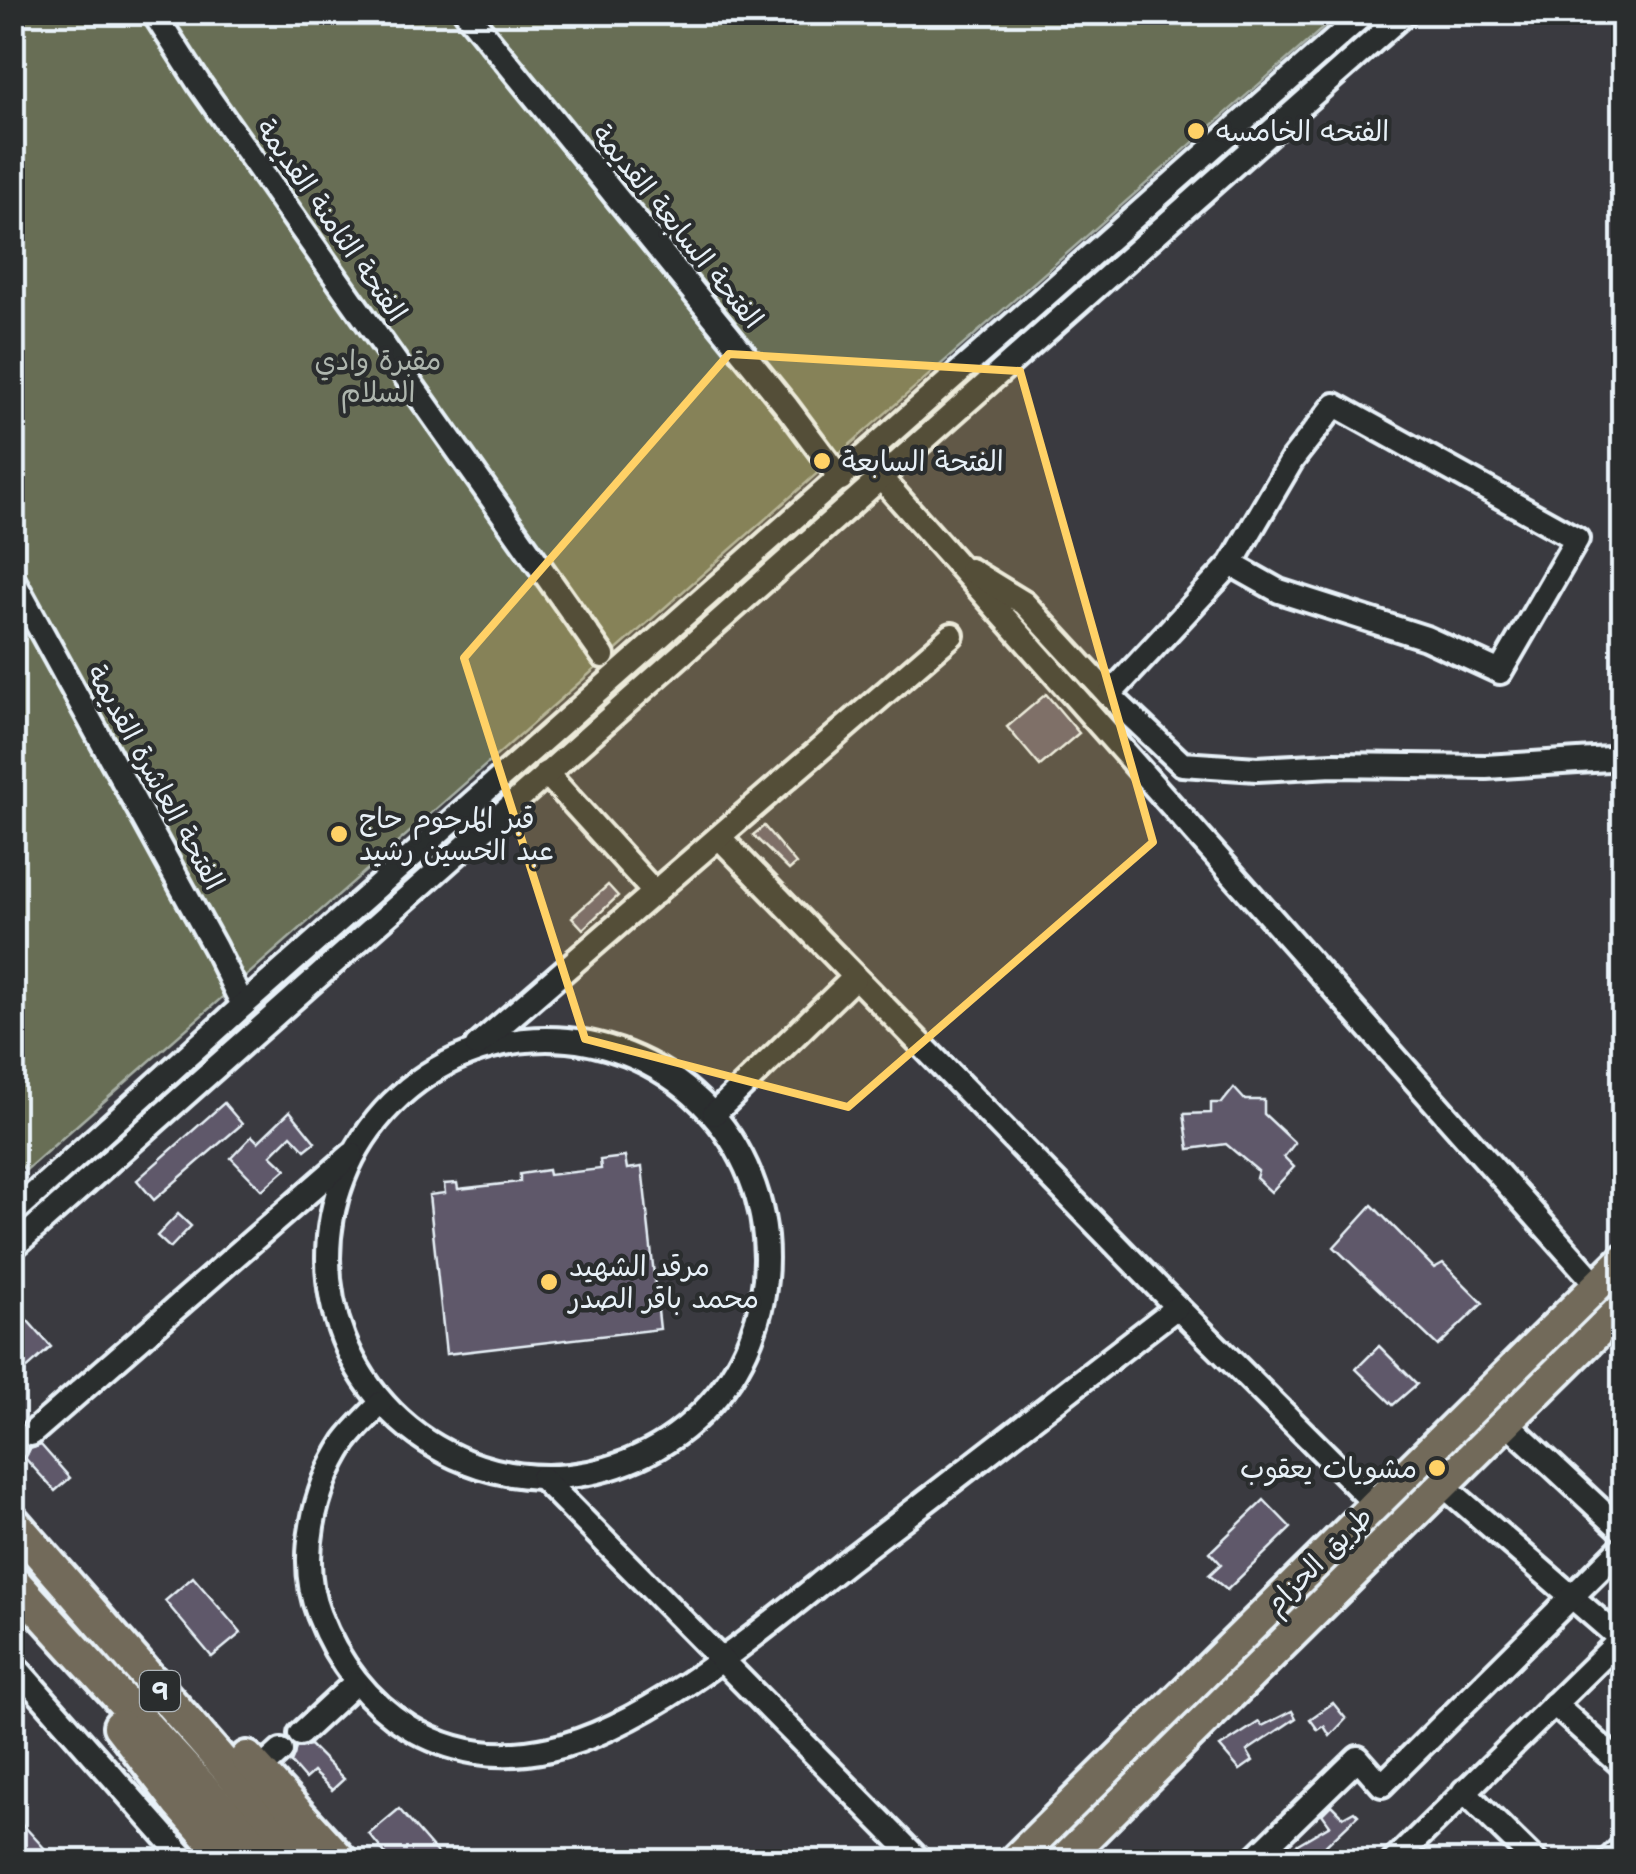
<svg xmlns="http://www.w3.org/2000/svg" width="1636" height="1874" font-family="'Shantell Sans','Playpen Sans Arabic',sans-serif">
<rect width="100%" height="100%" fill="#3a3a40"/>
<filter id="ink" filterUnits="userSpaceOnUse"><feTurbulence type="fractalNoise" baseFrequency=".01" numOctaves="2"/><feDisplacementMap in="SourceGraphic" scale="20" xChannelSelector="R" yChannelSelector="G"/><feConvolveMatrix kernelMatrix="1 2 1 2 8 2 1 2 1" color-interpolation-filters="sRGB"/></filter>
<g filter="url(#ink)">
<path fill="#676e54" stroke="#a8b0a6" stroke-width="2.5" d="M12 13H1340L26 1170 12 1159Z"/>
<g fill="#5e596a" stroke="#e8f1f8" stroke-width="2.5">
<path d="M1046 694 1079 733 1040 766 1007 727Z"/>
<path d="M764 826 796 864 789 870 753 835Z"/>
<path d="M608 885 618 896 583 929 572 917Z"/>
<path d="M1234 1088 1245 1100H1264V1114L1295 1143 1284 1157 1294 1167 1271 1192 1256 1178 1258 1171 1226 1144 1189 1149 1184 1114 1211 1113V1103H1222Z"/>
<path d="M224 1103 242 1124 154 1200 137 1180Z"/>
<path d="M290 1111 315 1142 305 1150 291 1135 271 1155 286 1169 262 1190 231 1158 252 1136 258 1142Z"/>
<path d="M625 1157 627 1169 642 1167 660 1329 446 1354 429 1195 445 1193 444 1184 457 1183 458 1189 520 1182V1174L548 1170 549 1175 601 1169 600 1160Z"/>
<path d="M1372 1205 1434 1268 1443 1263 1483 1303 1438 1346 1334 1247Z"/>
<path d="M178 1214 191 1226 170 1248 157 1236Z"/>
<path d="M12 1303 51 1347 12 1382Z"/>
<path d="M1379 1346 1417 1384 1393 1405 1356 1369Z"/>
<path d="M41 1445 70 1478 55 1491 25 1458 30 1449Z"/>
<path d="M1264 1500 1291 1528 1227 1590 1209 1575 1221 1564 1210 1552Z"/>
<path d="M193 1577 241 1633 212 1657 165 1601Z"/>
<path d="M1333 1703 1346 1719 1330 1736 1324 1726 1318 1730 1310 1719Z"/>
<path d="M1292 1711 1296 1718 1247 1751 1253 1761 1240 1770 1220 1747 1259 1722 1262 1726Z"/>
<path d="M310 1745 344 1779 332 1790 313 1772 305 1779 291 1763 296 1748Z"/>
<path d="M1331 1805 1343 1817 1354 1811 1358 1815 1319 1852 1325 1862H1310L1296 1845 1330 1825 1322 1814Z"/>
<path d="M399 1809 445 1862H392L369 1834Z"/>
<path d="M12 1813 57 1862H31L12 1841Z"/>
</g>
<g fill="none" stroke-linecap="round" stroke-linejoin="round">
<g stroke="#e8f1f8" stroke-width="30">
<g id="minor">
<path d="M153 12 200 85 603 656"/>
<path d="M466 12 787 407 841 479"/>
<path d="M880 477 1597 1285"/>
<path d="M970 570 1024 603 1109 695 1182 764 1257 769 1333 765 1486 767 1624 758"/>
<path d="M12 578 215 948 243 1005"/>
<path d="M1109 695 1231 564 1292 460 1335 405 1577 539 1500 672 1426 638 1279 591 1231 564"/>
<path d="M546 773 655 893"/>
<path d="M719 837 1177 1307 1375 1504"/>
<circle cx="547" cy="1258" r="219"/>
<path d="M477 1046 952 635"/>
<path d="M714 1114 855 977"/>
<path d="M12 1214 247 1002 1366 12"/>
<path d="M12 1248 1406 12"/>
<path d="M381 1403C369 1416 355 1428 345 1442 314 1489 297 1560 319 1615 356 1711 444 1773 550 1749 651 1727 768 1624 848 1561 958 1477 1067 1392 1177 1307"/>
<path d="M1506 1422 1624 1532"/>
<path d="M31 1434 352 1154"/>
<path d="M12 1450 15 1448"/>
<path d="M542 1478 921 1862"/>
<path d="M1443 1485 1624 1642"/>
<path d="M12 1663 188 1862"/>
<path d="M1554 1704 1624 1767"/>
<path d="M300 1734 355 1683"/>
<path d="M259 1771 281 1751"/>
<path d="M1464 1791 1536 1862"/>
<path d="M1251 1862 1358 1758 1382 1785 1624 1545"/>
<path d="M1393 1862 1621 1639"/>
<path d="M1607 1862 1624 1845"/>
</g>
</g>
<g stroke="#e8f1f8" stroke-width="38">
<g id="major">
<path d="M1013 1862 1624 1259"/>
<path d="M1061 1862 1624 1306"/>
</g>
</g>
<g stroke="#e8f1f8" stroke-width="40">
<g id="highway">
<path d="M12 1521 309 1862"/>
<path d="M12 1580 270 1862"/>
<path d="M120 1726 180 1804 231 1862"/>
<path d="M247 1758 342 1862"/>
</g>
</g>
<use href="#minor" stroke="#2a2d2e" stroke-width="22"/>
<use href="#major" stroke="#726b5a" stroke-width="30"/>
<use href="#highway" stroke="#726b5a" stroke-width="32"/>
</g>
</g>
<path fill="#ffd166" fill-opacity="0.2" stroke="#ffd166" stroke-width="8" stroke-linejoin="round" d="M729 354 1020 371 1153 842 848 1107 585 1039 464 658Z"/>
<g fill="#ffd166" stroke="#2a2d2e" stroke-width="4">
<circle cx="1196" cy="131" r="10"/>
<circle cx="822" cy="461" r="10"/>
<circle cx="339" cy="834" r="10"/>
<circle cx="549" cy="1282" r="10"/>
<circle cx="1437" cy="1468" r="10"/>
</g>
<g text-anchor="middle" stroke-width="9" stroke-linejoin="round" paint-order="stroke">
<rect fill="#2a2d2e" stroke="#afb6bb" stroke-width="2.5" x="140" y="1671" width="40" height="40" rx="8"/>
<g font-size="25" font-weight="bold" fill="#e8f1f8">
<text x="160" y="1700">9</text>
</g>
<g font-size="28" fill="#e8f1f8" stroke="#2a2d2e" text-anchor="start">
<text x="1216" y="141">الفتحه الخامسه</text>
<text x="842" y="471">الفتحة السابعة</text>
<text x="359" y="828">قبر المرحوم حاج<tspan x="359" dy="32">عبد الحسين رشيد</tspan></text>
<text x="569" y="1276">مرقد الشهيد<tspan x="569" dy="32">محمد باقر الصدر</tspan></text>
<text x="1417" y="1478" text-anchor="end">مشويات يعقوب</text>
</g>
<g font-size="28" fill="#e8f1f8" stroke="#2a2d2e">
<text transform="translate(332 220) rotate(55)" y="10">الفتحة الثامنة القديمة</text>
<text transform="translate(678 226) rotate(51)" y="10">الفتحة السابعة القديمة</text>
<text transform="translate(156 777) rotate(61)" y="10">الفتحة العاشرة القديمة</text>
<text transform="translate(1318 1560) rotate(-45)" y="10">طريق الحزام</text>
</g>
<g font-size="28" fill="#aeb6ae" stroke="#2a2d2e">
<text x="378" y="370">مقبرة وادي<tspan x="378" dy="32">السلام</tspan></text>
</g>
</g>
<rect width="1636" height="1874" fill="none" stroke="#2a2d2e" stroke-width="50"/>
<rect x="25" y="25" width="1586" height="1824" fill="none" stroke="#e8f1f8" stroke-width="4" filter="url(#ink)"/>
</svg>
